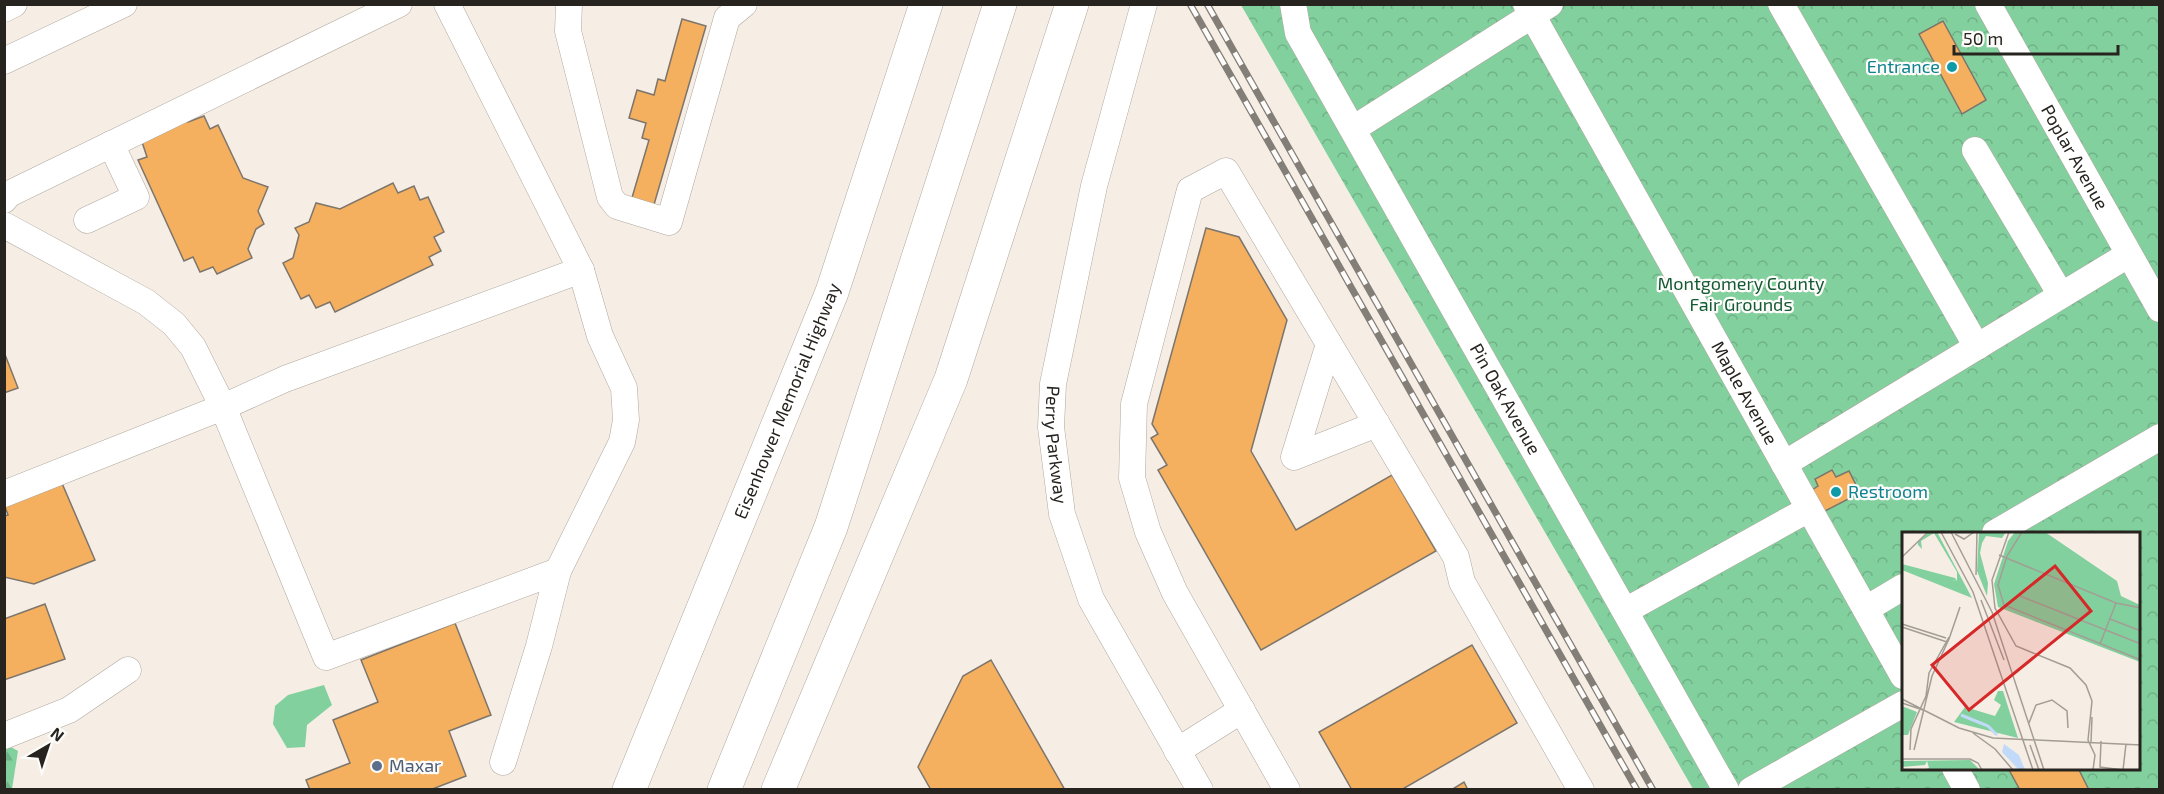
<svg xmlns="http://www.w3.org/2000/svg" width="2164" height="794" font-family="'Exo 2',sans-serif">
<defs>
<pattern id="forest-firs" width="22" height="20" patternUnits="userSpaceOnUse" patternTransform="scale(1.5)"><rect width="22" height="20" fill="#82d09d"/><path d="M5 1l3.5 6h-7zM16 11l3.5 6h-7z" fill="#70b287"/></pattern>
<pattern id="park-crowns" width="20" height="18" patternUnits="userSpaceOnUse" patternTransform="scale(1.5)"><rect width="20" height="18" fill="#82d09d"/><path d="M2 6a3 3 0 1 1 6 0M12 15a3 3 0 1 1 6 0" fill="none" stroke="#70b287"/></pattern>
</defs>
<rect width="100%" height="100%" fill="#f6eee4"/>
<path fill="#82d09d" d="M324 685 332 705 307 725 305 747 287 748 273 724 275 706 288 695Z"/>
<path fill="url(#forest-firs)" d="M4 743 18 751 12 789H5Z"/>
<path fill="url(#park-crowns)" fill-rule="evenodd" d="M1241 5H2159V789H1693ZM1903 533H2138V768H1903Z"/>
<g fill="#f4b05e" stroke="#7d756c" stroke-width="1.5">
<path d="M682 19 706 26 653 208 631 201 649 140 642 138 646 123 629 118 637 90 654 95 658 79 665 81Z"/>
<path d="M1943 21 1986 100 1962 114 1919 34Z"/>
<path d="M184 113 188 122 204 116 210 129 218 125 243 178 268 187 258 211 264 224 256 229 248 249 252 258 217 274 213 267 200 272 193 257 184 261 138 160 147 157 142 142Z"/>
<path d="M393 183 398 193 414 186 420 200 428 197 444 232 434 237 441 251 429 257 433 265 335 312 330 302 316 308 309 295 301 299 283 263 293 258 299 235 295 228 309 222 316 203 340 209Z"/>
<path d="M1206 228 1239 237 1287 320 1251 451 1296 530 1392 475 1436 551 1261 650 1158 470 1167 465 1151 438 1158 434 1152 424Z"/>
<path d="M4 352 18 388 4 393Z"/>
<path d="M1832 470 1836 477 1849 471 1860 493 1823 512 1812 490 1818 486 1815 479Z"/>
<path d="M58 474 95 560 34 584 4 577V516L8 515 4 504Z"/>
<path d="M45 604 65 659 4 680V619Z"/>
<path d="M455 623 491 715 449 731 466 776 430 790H310L306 780 350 763 333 720 378 702 361 660Z"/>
<path d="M1472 645 1517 723 1401 790H1352L1319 732Z"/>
<path d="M991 660 1065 790H931L918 767 963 676Z"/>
<path d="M2008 768H2078L2089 790H2020Z"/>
<path d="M1464 782 1468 790H1451Z"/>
</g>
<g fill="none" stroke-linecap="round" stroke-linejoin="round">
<g stroke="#b0a89f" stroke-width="27">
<g id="minor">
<path d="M569 4 568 31 610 197 617 206 669 222 727 18 744 4"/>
<path id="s1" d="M1144 4 1094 186 1053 384 1051 427 1062 514 1091 599 1200 790"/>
<path id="s2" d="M1293 4 1298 33 1726 790"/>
<path id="s3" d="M1526 4 1903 676"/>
<path d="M1781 4 1977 347"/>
<path id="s4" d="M1988 4 2160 309"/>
<path d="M4 9 14 4"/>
<path d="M4 61 124 4"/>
<path d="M1353 129 1550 4"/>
<path d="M1975 150 2061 295"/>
<path d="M4 200 9 194 399 4"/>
<path d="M87 220 136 197 111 144"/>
<path d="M4 225 146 302 174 324 193 347 223 407 326 657 558 571 622 442 626 420 624 388 600 336 581 270 447 4"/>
<path d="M1329 344 1294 457 1377 424"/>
<path d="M1784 464 2128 255"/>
<path d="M4 494 223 407 285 379 581 270"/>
<path d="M1995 533 2160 437"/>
<path d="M1866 609 1903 587"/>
<path d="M1625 611 1809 509"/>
<path d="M4 736 69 710 128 670"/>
<path d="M1177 751 1242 710"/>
<path d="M503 762 539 646 558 571"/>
<path d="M1955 768 1967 790"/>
<path d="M1287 790 1175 593 1148 532 1132 478 1134 404 1190 190 1226 171 1456 557 1462 582 1581 790"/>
<path d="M1751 790 1903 704"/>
</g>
</g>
<g stroke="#b0a89f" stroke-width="34">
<g id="highway">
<path id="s5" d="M629 790 832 292 926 4"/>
<path d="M724 790 831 527 1000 4"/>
<path d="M778 790 951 379 1072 4"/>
</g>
</g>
<use href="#minor" stroke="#fff" stroke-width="26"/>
<use href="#highway" stroke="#fff" stroke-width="33"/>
<g stroke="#837e77" stroke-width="7">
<g id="rail">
<path d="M1190 4 1637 790"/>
<path d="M1207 4 1653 790"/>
</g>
</g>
<use href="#rail" stroke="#fefcfa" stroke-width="4.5" stroke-dasharray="14" stroke-linecap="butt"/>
</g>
<g fill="#0f9aa8" stroke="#fefcfa" stroke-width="2">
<circle cx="1952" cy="67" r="6"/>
<circle cx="1836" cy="492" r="6"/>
</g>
<circle fill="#5c6f8a" stroke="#fefcfa" stroke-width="2" cx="377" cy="766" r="6"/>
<g text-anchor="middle" stroke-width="4.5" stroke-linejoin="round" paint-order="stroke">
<g font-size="18" fill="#0d838f" stroke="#fefcfa" text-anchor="end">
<text x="1940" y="73">Entrance</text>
<text x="1848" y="498" text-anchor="start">Restroom</text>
</g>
<g font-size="18" fill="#272420" stroke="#fefcfa">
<text dy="6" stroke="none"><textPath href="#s4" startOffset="176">Poplar Avenue</textPath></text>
<text dy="6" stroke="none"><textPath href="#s3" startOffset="446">Maple Avenue</textPath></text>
<text dy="6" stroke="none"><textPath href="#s2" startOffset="450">Pin Oak Avenue</textPath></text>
<text dy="6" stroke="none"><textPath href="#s5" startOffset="420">Eisenhower Memorial Highway</textPath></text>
<text dy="6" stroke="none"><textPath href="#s1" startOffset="452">Perry Parkway</textPath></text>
</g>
<g font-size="18" fill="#115a33" stroke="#fefcfa">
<text x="1741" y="290">Montgomery County<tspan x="1741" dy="21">Fair Grounds</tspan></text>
</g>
<g font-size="18" fill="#4e5e75" stroke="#fefcfa" text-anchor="start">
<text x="389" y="772">Maxar</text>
</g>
</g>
<g transform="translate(1902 532)">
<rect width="238" height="238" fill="#f6eee4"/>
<path d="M27 0H35L70 66 15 44 14 41 55 49V40L32 1 19 9 20 17 16 13V10ZM0 174 15 180 6 203H1L0 208ZM68 228 78 238H20L27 236 25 229 23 233 0 235V238V229Z" fill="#82d09d"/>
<path d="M77 0H104L100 6 84 4 80 11 78 21 86 51 85 64 75 39ZM0 32 53 46 55 49 15 44 0 38ZM96 159H101L116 206 52 190 63 175 93 184 99 173 92 168Z" fill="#82d09d"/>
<path d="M113 0H143L215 49 219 64 238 73V130L96 75 92 52 106 9Z" fill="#82d09d"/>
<path d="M102 212 117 223 123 238H117L100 220Z" fill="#c2daf9"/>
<path fill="none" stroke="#c2daf9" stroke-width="3" d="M59 183 86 194 95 203"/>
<path fill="none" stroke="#a39d96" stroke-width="1.5" d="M39 0 71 60 131 238M49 0 90 80 142 238M107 0 90 48 93 76 114 114 168 136 184 153 190 169 186 208 193 223 191 238M120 0 105 24 96 53 102 73 239 128M53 2 62 7 72 0M97 23 214 71 239 76M0 25 26 0M74 43 75 0M118 64 239 112M79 68 102 128M208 87 239 99M0 92 44 106M0 95 45 110M47 107 58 75M198 112 214 71M0 167 57 196 91 206 239 213M0 171 21 178M127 191 134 173 150 168 165 179 166 196M71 201 93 217 111 238M199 209 198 235 221 238 224 212M189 210 190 185M128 213 137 238M8 218 9 197 24 164 27 141 47 105M12 218 30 144 47 107M0 227H68L76 231 80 238"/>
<path fill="#d62828" fill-opacity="0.15" stroke="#d62828" stroke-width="3" d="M153 34 189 79 67 178 30 133Z"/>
<rect width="238" height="238" fill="none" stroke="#272420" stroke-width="3"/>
</g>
<rect width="2164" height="794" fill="none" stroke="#272420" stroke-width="12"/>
<g transform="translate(48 746) rotate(39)" stroke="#fefcfa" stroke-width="4.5" paint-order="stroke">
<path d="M0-4.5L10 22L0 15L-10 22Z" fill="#272420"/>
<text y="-9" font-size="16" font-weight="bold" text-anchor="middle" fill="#272420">N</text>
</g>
<path d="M1954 45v9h164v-9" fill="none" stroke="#272420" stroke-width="3"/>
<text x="1963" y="45" font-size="18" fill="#272420" stroke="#fefcfa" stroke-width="4.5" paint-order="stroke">50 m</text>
</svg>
